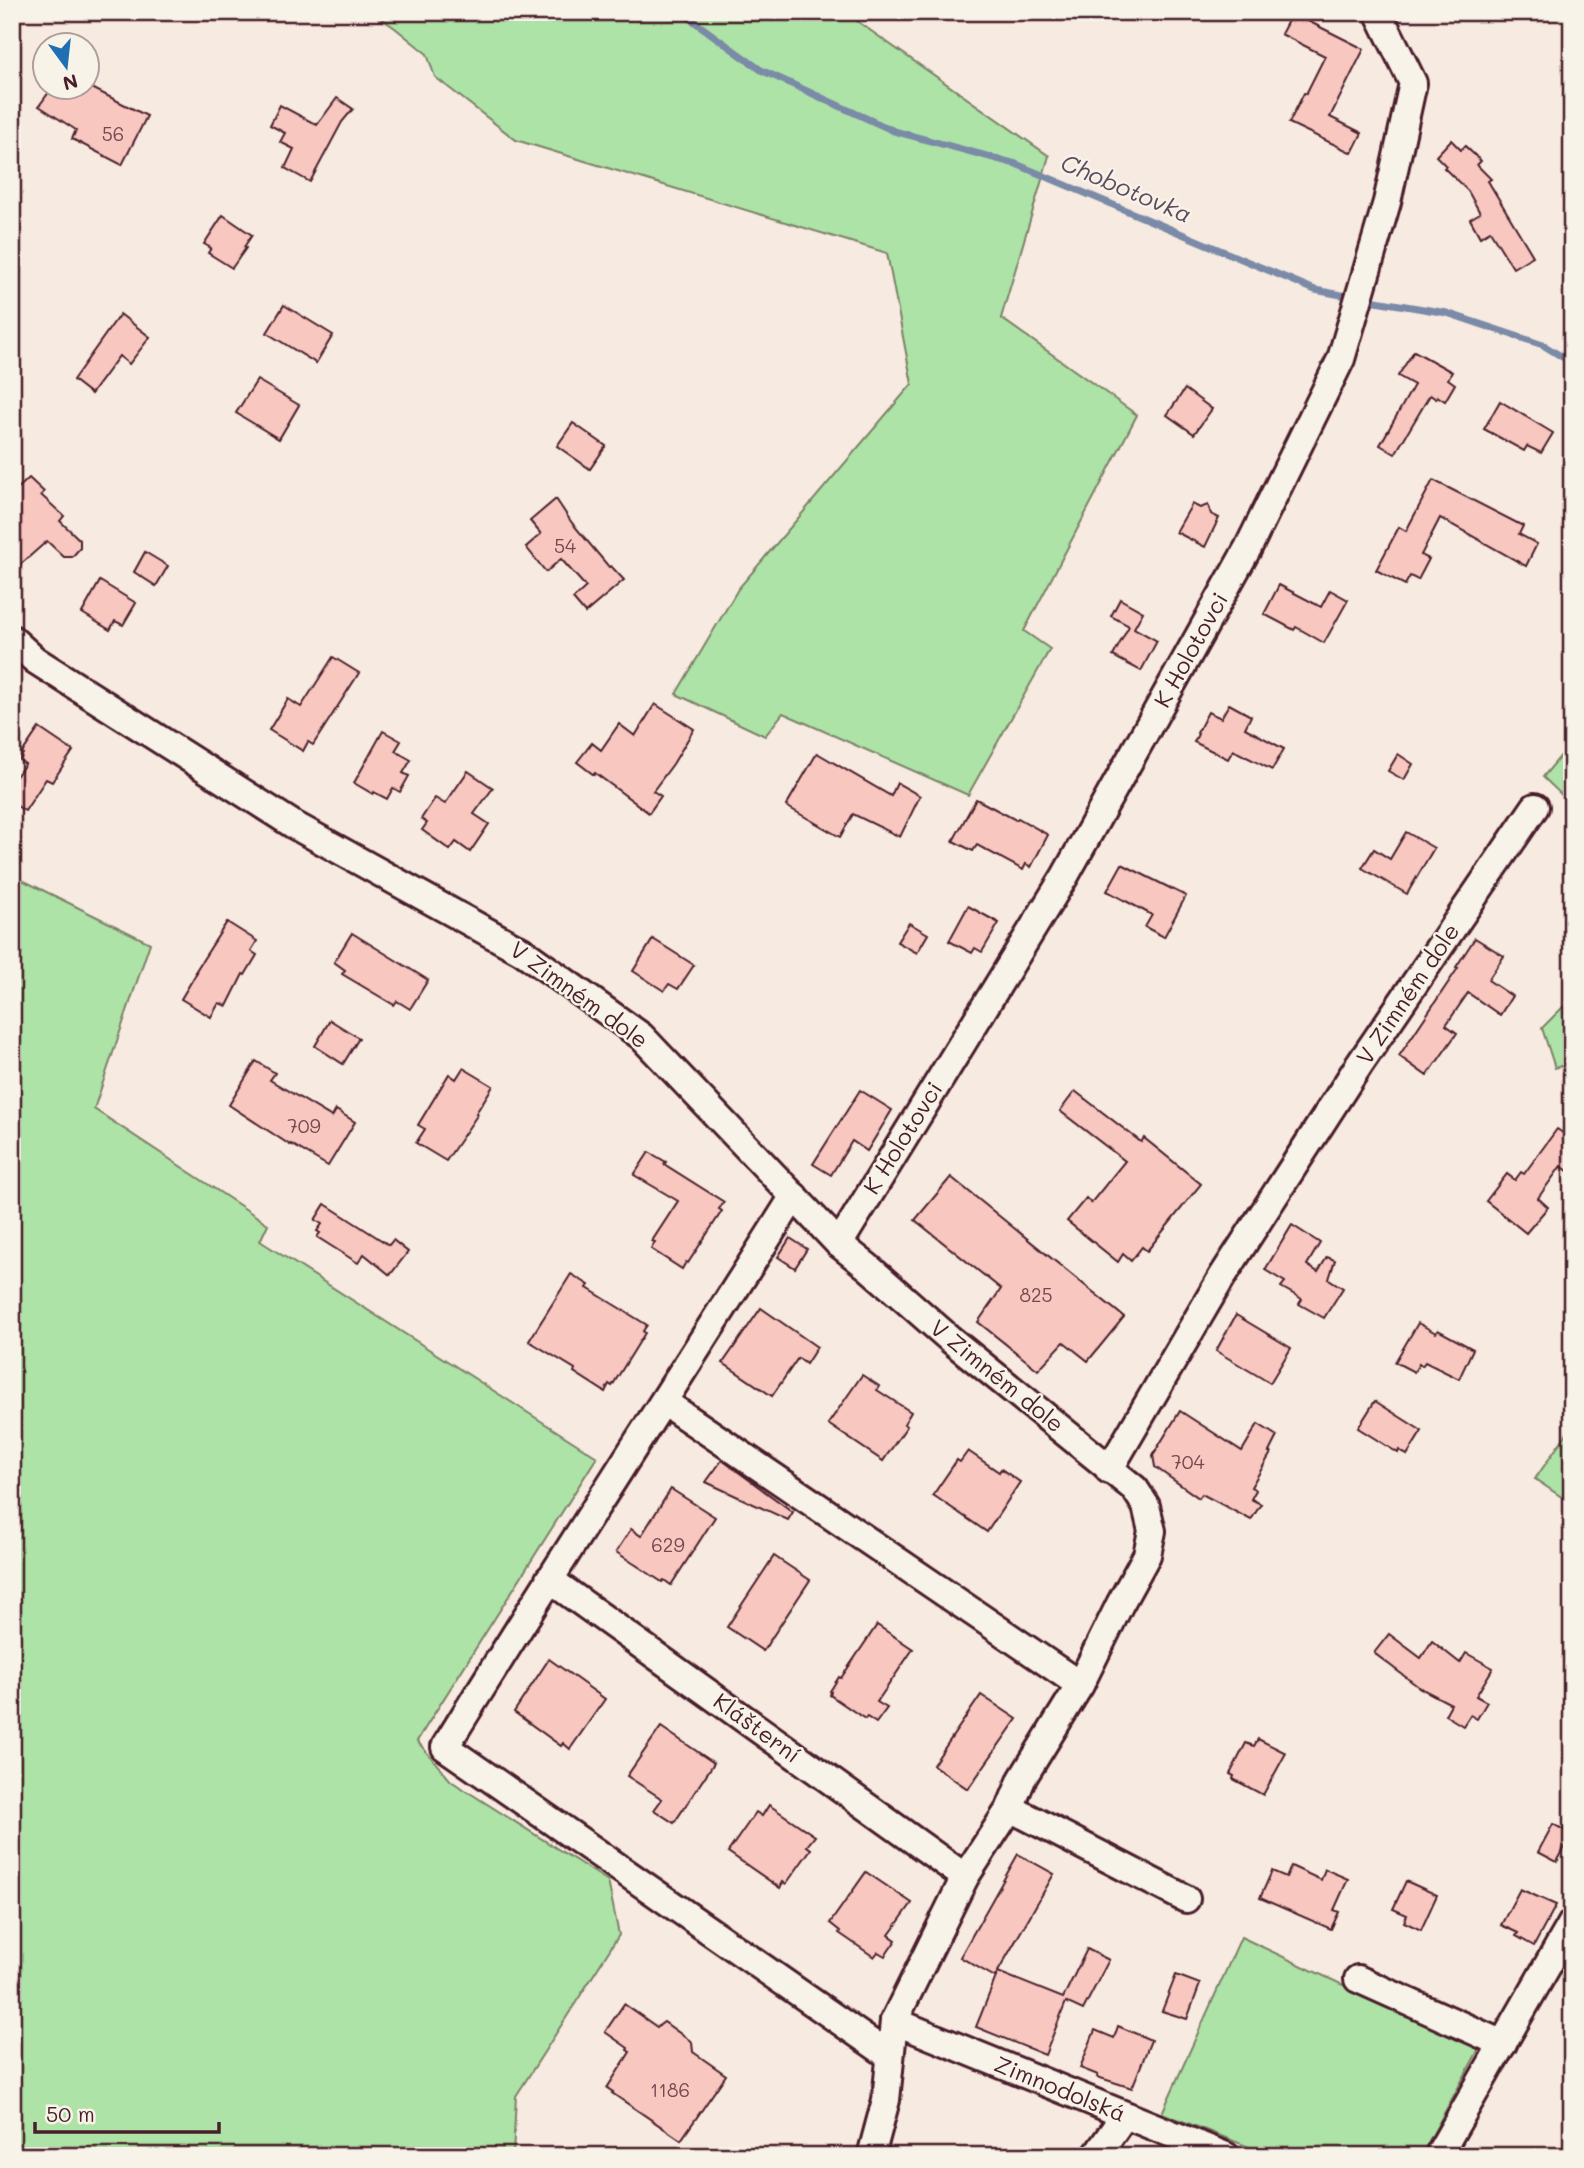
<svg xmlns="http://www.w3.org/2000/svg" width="1584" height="2168" font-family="Mali,sans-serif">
<rect width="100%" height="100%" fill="#f7eae0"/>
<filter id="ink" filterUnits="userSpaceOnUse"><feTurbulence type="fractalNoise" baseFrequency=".0143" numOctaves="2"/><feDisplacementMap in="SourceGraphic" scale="14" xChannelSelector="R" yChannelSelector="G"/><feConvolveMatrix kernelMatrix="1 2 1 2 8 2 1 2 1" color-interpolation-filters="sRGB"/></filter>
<g filter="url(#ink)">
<g fill="#ade3a6" stroke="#7c8168" stroke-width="2">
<path d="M372 12H844L1049 156 1001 318 1137 415 1024 631 1050 649 968 795 783 713 765 736 676 694 738 589 912 384 887 253 516 140 435 77 427 54 395 28Z"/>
<path d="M1572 742V805L1543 777Z"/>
<path d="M12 875 150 943 94 1109 268 1224 260 1241 597 1457 417 1741 451 1781 608 1881 619 1935 516 2096 513 2156H12Z"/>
<path d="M1572 998V1062L1555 1068 1542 1028Z"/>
<path d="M1572 1426V1504L1535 1479Z"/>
<path d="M1241 1937 1479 2049 1421 2156H1272L1162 2113Z"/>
</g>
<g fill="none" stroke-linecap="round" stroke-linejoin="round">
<g stroke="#7a8aa7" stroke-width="7">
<path d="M681 12 761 70 894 131 1016 164 1315 290 1352 297"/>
<path d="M1364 299 1447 313 1543 345 1572 363"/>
</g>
</g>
<g fill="#f7c7c0" stroke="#4a1f2b" stroke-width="2">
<path d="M1292 13 1364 49 1330 117 1362 133 1352 153 1289 123 1304 93 1306 94 1325 56 1281 34Z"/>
<path d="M52 88H92L147 116 122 165 72 139 76 130 39 106Z"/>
<path d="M337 98 353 109 342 122 310 182 285 168 294 149 280 142 285 133 270 125 280 105 317 125Z"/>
<path d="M1451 140 1461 150 1465 146 1481 161 1477 165 1491 179 1488 181 1533 256 1513 268 1490 231 1480 237 1470 219 1480 213 1468 191 1444 168 1446 166 1436 156Z"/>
<path d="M223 215 252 235 244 247 246 248 232 268 208 253 211 248 204 244Z"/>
<path d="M284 305 333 335 316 363 267 333Z"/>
<path d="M120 314 150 337 129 364 119 356 91 394 73 380Z"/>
<path d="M1414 351 1452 372 1448 379 1455 384 1445 401 1437 396 1436 399 1430 395 1395 454 1380 445 1414 385 1398 376Z"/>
<path d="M257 380 299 405 279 439 236 413Z"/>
<path d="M1185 389 1212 409 1194 434 1167 415Z"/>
<path d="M1500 401 1553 433 1541 453 1527 446 1524 451 1484 429Z"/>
<path d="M573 423 606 446 590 469 557 446Z"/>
<path d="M29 478 44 492 41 495 64 516 60 521 80 540V548L72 557H64L47 541 12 572V494Z"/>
<path d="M1433 480 1523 526 1519 534 1537 544 1526 566 1440 518 1421 555 1429 559 1418 580 1410 576 1405 585 1376 570 1399 527 1406 531Z"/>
<path d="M556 499 572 523 609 567 611 566 624 580 585 613 573 599 586 587 561 559 546 572 526 547 541 534 530 521Z"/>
<path d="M1192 504 1200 508 1208 505 1211 514 1219 518 1205 547 1176 532Z"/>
<path d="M145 552 168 566 156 586 134 572Z"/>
<path d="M100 581 136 603 123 625 115 621 110 630 82 613Z"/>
<path d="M1279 585 1321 607 1330 590 1348 600 1324 643 1296 627 1294 630 1264 614Z"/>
<path d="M1120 599 1143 612 1134 628 1157 641 1141 671 1113 656 1129 626 1111 616Z"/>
<path d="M333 657 359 673 313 745 308 742 303 751 269 730 288 699 301 707Z"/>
<path d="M655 704 694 729 673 764 653 791 661 796 649 813 595 773 594 775 577 762 592 743 601 750 619 724 635 736Z"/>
<path d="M1229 704 1251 716 1245 728 1284 749 1272 770 1233 750 1228 759 1194 742 1198 734 1197 733 1208 712 1221 718Z"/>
<path d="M39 728 73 751 52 782 46 779 25 811 12 803V782L25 764 19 760 23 754 22 753Z"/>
<path d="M383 731 401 741 395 751 411 760 403 773 409 776 400 792 393 788 387 799 374 792 373 794 354 783Z"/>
<path d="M817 753 891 796 897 783 920 796 900 837 853 814 840 837 786 806Z"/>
<path d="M1398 754 1413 764 1404 780 1388 771Z"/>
<path d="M468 771 493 788 474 814 489 824 470 852 456 842 450 850 422 830 427 823 421 819 435 798 445 804Z"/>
<path d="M976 799 1016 820 1018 818 1048 835 1031 867 1026 864 1023 870 977 845 973 851 953 841Z"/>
<path d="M1406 832 1434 848 1407 894 1362 868 1374 849 1390 859Z"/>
<path d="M1122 864 1186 896 1164 937 1145 927 1152 915 1107 891Z"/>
<path d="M968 906 999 923 982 952 975 948 972 953 949 941Z"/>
<path d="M227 922 257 941 251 951 257 955 245 975 243 974 227 1006 219 1003 211 1017 181 999 197 972H195Z"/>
<path d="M909 923 928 934 917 953 897 942Z"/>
<path d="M352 933 428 980 410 1009 397 1001 394 1005 342 974 345 970 334 962Z"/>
<path d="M1475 938 1504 956 1488 980 1512 996 1500 1015 1468 993 1446 1025 1457 1033 1427 1076 1399 1056 1458 968 1456 967Z"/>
<path d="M653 939 694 965 678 989 669 984 664 991 633 971Z"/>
<path d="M330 1020 359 1038 343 1064 315 1046Z"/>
<path d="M256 1061 275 1073 270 1080 332 1117 336 1110 355 1122 328 1166 291 1144 290 1145 229 1105Z"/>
<path d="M463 1068 493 1086 476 1113 478 1114 446 1161 416 1143 425 1129 418 1125 449 1074 456 1079Z"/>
<path d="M860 1090 892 1110 867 1151 852 1141 831 1175 813 1164Z"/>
<path d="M1075 1091 1141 1142 1144 1138 1201 1184 1147 1251 1142 1247 1131 1261 1123 1254 1118 1262 1067 1221 1086 1198 1091 1203 1125 1161 1060 1111Z"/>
<path d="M1557 1129 1572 1139V1174L1561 1166 1538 1198 1548 1207 1526 1233 1486 1201 1507 1174 1515 1180 1521 1172 1524 1174Z"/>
<path d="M649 1152 666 1162 664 1164 724 1202 719 1209 722 1211 688 1263 686 1262 682 1269 651 1249 655 1242 652 1241 678 1201 634 1175Z"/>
<path d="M951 1177 1124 1317 1088 1361 1064 1342 1038 1370 978 1322 1001 1289 915 1220Z"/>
<path d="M325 1204 389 1245 393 1240 408 1252 390 1275 364 1254 358 1263 317 1237 320 1233 317 1231 322 1224 315 1220Z"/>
<path d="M1292 1225 1320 1243 1307 1265 1318 1272 1327 1257 1335 1260 1329 1279 1343 1288 1324 1318 1299 1304 1302 1299 1281 1287 1285 1282 1265 1270Z"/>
<path d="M790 1238 807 1249 795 1268 778 1257Z"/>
<path d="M571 1274 589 1285 587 1288 647 1325 643 1331 645 1333 612 1386 609 1384 605 1392 574 1372 575 1369 529 1341Z"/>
<path d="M761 1308 817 1347 806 1364 798 1358 772 1396 723 1363Z"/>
<path d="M1236 1315 1291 1348 1270 1383 1216 1351Z"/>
<path d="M1418 1323 1436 1333 1438 1330 1473 1349 1459 1379 1425 1362 1422 1366 1419 1364 1414 1372 1395 1362Z"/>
<path d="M862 1375 879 1386 877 1390 911 1412 904 1424 907 1426 883 1461 828 1424Z"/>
<path d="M1375 1401 1422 1431 1407 1455 1399 1450 1398 1453 1358 1428Z"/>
<path d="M1180 1411 1242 1451 1258 1424 1277 1436 1269 1452 1271 1453 1251 1487 1256 1490 1251 1499 1261 1504 1251 1520 1202 1494 1199 1498 1155 1467 1153 1455Z"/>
<path d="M968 1451 999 1472 1001 1469 1020 1482 987 1532 933 1495 957 1460 960 1462Z"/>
<path d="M722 1460 793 1512 788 1520 706 1482Z"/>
<path d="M671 1489 715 1517 671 1585 664 1580 662 1582 616 1552 631 1529 641 1536Z"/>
<path d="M774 1556 810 1580 763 1651 727 1627Z"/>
<path d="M877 1625 913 1649 877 1702 887 1708 876 1723 867 1717 865 1719 830 1695 831 1692 830 1691 839 1677 841 1678Z"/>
<path d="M1389 1634 1421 1658 1432 1641 1460 1663 1466 1653 1493 1668 1476 1696 1487 1702 1477 1719 1470 1715 1463 1726 1445 1715 1451 1704 1420 1688 1374 1653Z"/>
<path d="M549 1659 605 1699 570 1749 563 1743 561 1746 514 1712Z"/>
<path d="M981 1695 1017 1719 968 1789 933 1765Z"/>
<path d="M661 1727 714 1763 674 1823 654 1810 662 1799 627 1776Z"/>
<path d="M1258 1739 1286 1753 1263 1795 1233 1779 1234 1776 1230 1774 1246 1743 1254 1746Z"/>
<path d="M769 1805 815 1836 807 1846 811 1849 786 1884 783 1882 780 1888 728 1852 756 1812 762 1816Z"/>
<path d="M1553 1824 1572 1834 1557 1862 1538 1852Z"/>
<path d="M1018 1854 1054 1874 995 1977 960 1957Z"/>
<path d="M1291 1866 1321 1880 1325 1869 1348 1879 1334 1910 1339 1912 1331 1929 1260 1898 1272 1871 1286 1877Z"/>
<path d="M866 1872 912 1903 889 1935 896 1940 885 1956 878 1952 874 1957 839 1933 840 1931 830 1923Z"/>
<path d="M1406 1881 1437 1895 1421 1930 1404 1922 1407 1915 1393 1909Z"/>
<path d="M1520 1889 1556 1905 1534 1946 1516 1936 1518 1933 1501 1925Z"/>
<path d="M1087 1949 1109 1960 1083 2010 1066 2002 1045 2055 976 2027 998 1972 1063 1998Z"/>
<path d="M1176 1975 1200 1984 1187 2019 1162 2011Z"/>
<path d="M624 2004 657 2027 664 2022 692 2042 693 2052 726 2075 681 2140 612 2093 613 2092 607 2088 630 2052 627 2050 628 2048 605 2032Z"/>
<path d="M1118 2026 1151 2040 1132 2088 1097 2077 1098 2075 1080 2068 1095 2030 1114 2038Z"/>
</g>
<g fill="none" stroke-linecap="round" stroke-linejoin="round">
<g stroke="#4a1f2b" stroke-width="32">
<g id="minor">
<path d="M12 639 35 660 294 825 522 951 641 1036 839 1244 868 1267 950 1339 1135 1489 1146 1506 1152 1531 1147 1555 1120 1604 1080 1685 1022 1779 1010 1808 965 1877 894 2021 886 2100 871 2156"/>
<path d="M794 1196C678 1380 559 1562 445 1747L890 2056"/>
<path d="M839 1244 1065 876 1248 548 1341 359 1387 202 1413 83 1378 12"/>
<path d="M664 1402 1080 1685"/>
<path d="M1109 1470 1222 1277 1359 1065 1535 807"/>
<path d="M549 1579 965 1877"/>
<path d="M1010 1808 1186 1899"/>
<path d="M1358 1979 1503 2044"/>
<path d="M894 2021 1226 2156"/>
<path d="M1096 2156 1124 2116"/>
<path d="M1438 2156 1572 1923"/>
</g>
</g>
<use href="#minor" stroke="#f7f3e8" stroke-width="26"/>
</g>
</g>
<g text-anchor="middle" stroke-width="5" stroke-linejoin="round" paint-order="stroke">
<g font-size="19" fill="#754950">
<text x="113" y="141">56</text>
<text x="565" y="553">54</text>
<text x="304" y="1133">709</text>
<text x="1036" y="1302">825</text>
<text x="1188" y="1469">704</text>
<text x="668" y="1552">629</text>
<text x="670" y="2097">1186</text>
</g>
<g font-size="23" fill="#4a1f2b" stroke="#f7f3e8">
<text transform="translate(1191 650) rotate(-61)" y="8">K Holotovci</text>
<text transform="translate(1408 994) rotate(-56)" y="8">V Zimném dole</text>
<text transform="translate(579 995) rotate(36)" y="8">V Zimném dole</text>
<text transform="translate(903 1138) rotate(-58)" y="8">K Holotovci</text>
<text transform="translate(997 1376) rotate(39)" y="8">V Zimném dole</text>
<text transform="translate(757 1728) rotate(36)" y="8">Klášterní</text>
<text transform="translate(1060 2089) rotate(22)" y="8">Zimnodolská</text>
</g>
<g font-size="24" font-style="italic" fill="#5e4c5e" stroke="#f7f3e8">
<text transform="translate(1126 189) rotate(23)" y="8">Chobotovka</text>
</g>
</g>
<rect width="1584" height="2168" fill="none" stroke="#f7f3e8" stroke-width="42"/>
<rect x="21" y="21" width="1542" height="2126" fill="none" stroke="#4a1f2b" stroke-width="2.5" filter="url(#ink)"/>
<g transform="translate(66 66) rotate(165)"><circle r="33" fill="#f7f3e8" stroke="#b29e9c" stroke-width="2"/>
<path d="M0-5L12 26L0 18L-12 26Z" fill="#1f6fb2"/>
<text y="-10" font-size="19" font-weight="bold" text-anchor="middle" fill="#4a1f2b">N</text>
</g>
<path d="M35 2122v10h184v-10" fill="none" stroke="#4a1f2b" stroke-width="3.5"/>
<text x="46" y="2122" font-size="21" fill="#4a1f2b" stroke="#f7f3e8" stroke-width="5" paint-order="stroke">50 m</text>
</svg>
